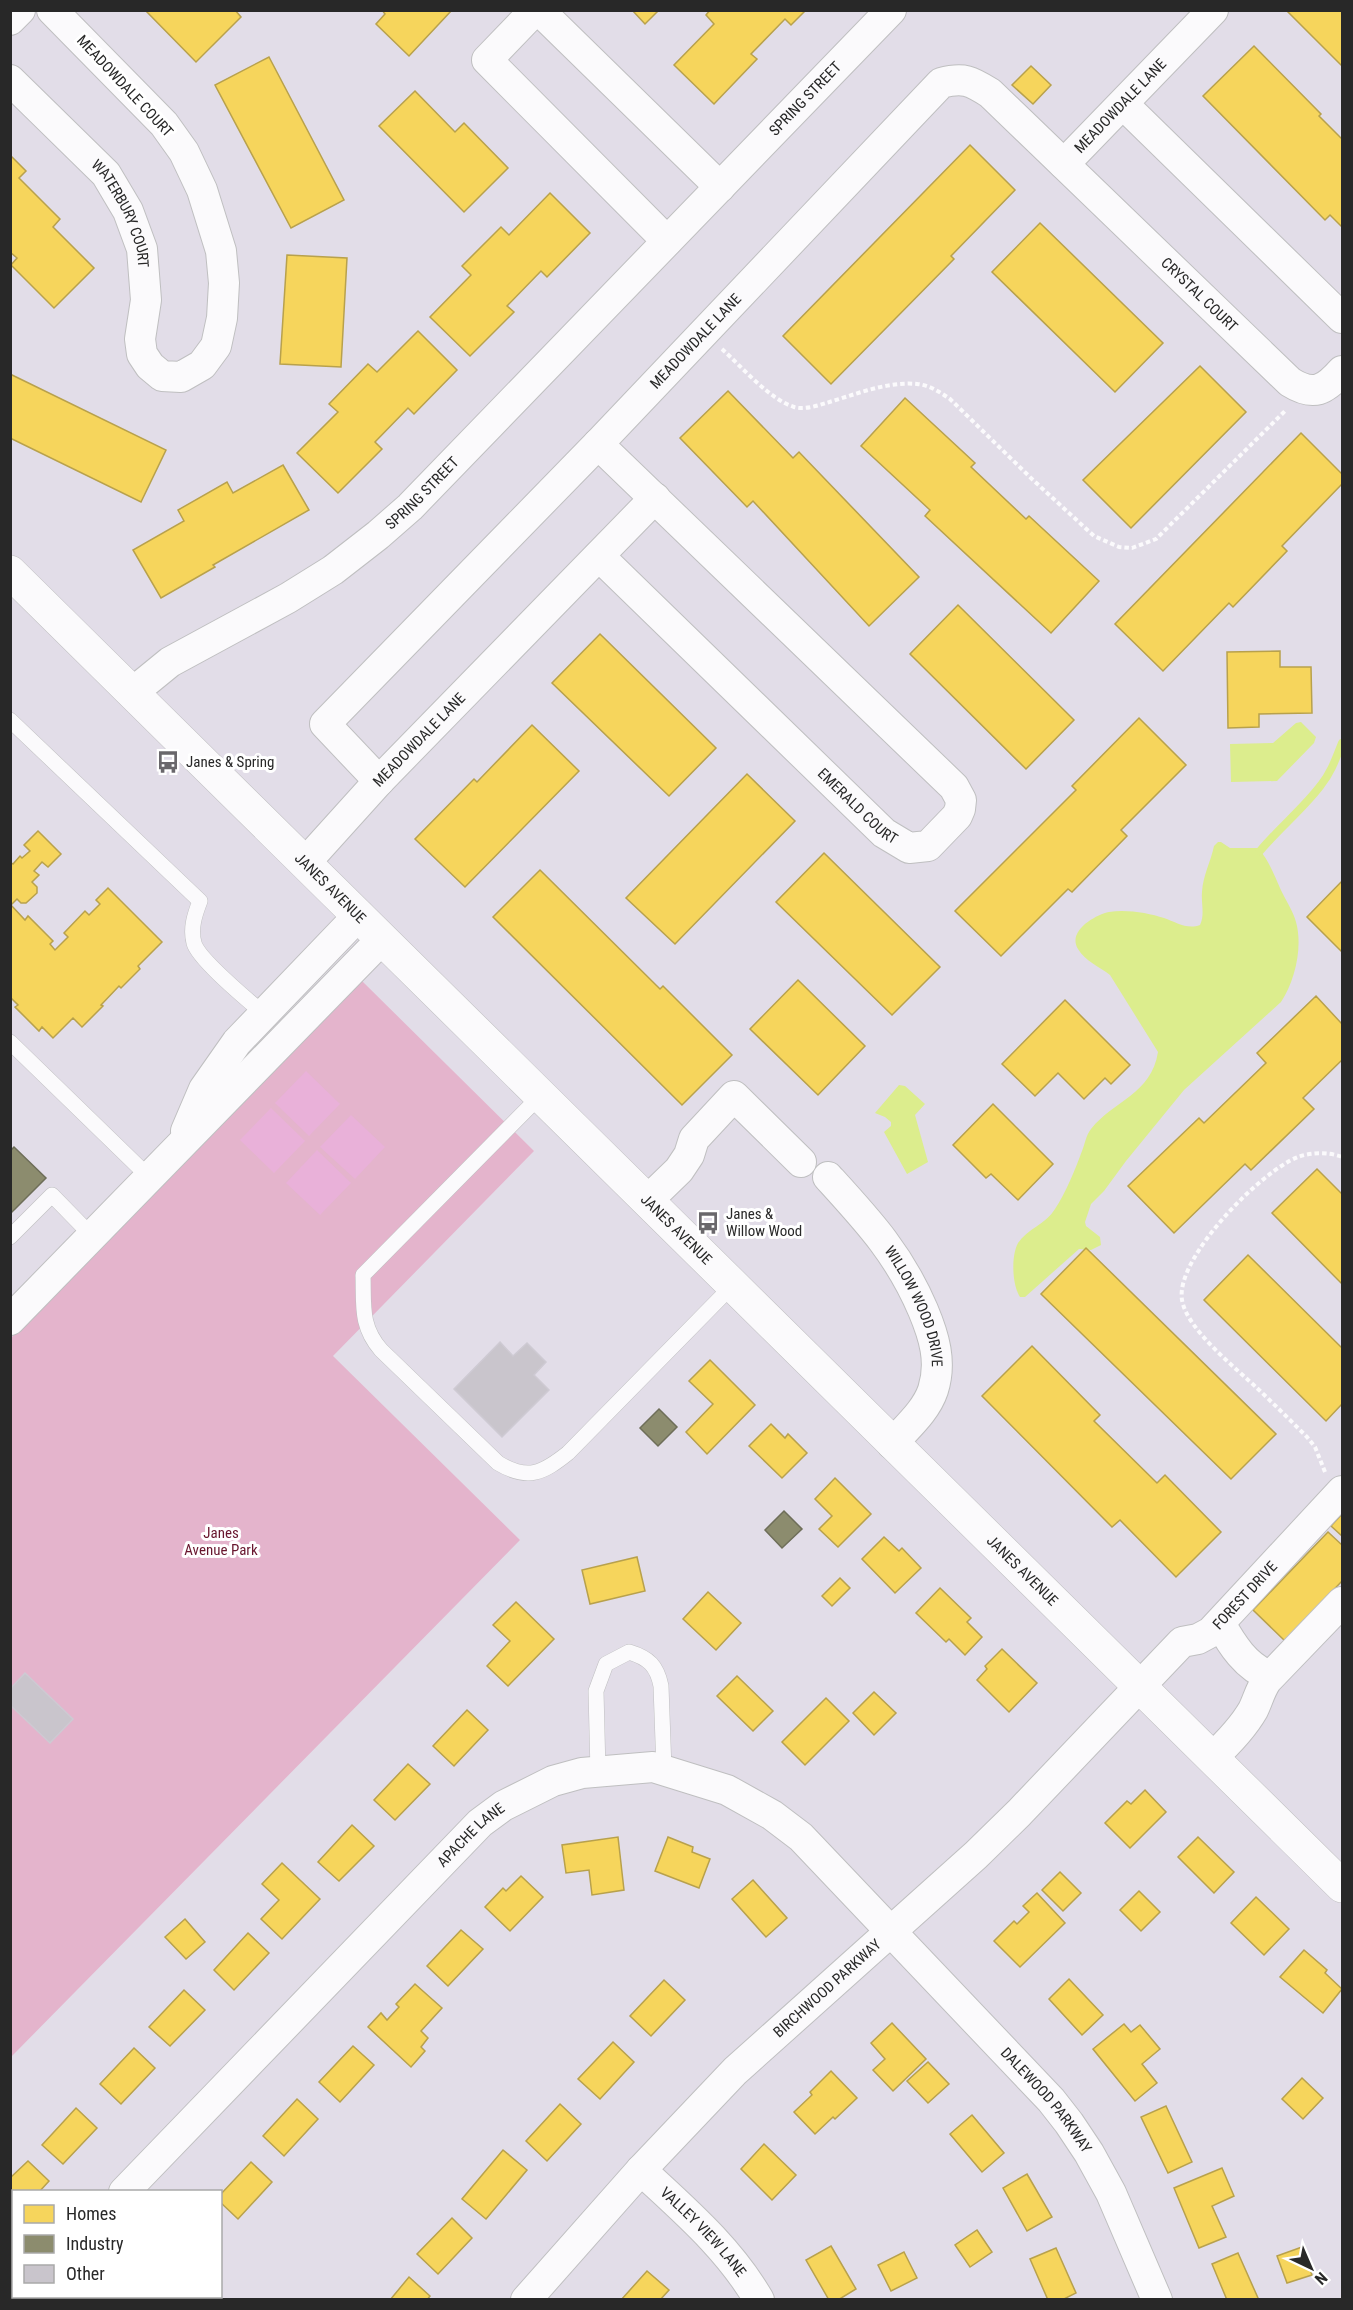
<svg xmlns="http://www.w3.org/2000/svg" width="1353" height="2310" font-family="'Roboto Condensed',sans-serif">
<rect width="100%" height="100%" fill="#e2dde8"/>
<path fill="#e4b4cc" d="M362 981 534 1151 333 1356 520 1540 11 2057V1338Z"/>
<g fill="#e9b1d9">
<path d="M306 1071 340 1104 309 1136 275 1103Z"/>
<path d="M271 1108 305 1141 274 1173 240 1140Z"/>
<path d="M351 1115 385 1147 355 1179 320 1147Z"/>
<path d="M317 1150 351 1183 320 1215 286 1183Z"/>
</g>
<g fill="#dced8d">
<path d="M1301 722 1316 737 1314 743 1277 781 1231 782 1230 744 1273 743 1296 723Z"/>
<path d="M1218 842H1221L1230 848H1258C1268 859 1274 874 1280 888 1285 899 1293 911 1296 922 1303 947 1295 981 1281 1002L1184 1090 1126 1161 1104 1191 1091 1204 1085 1222 1086 1226 1100 1237 1101 1245 1091 1250 1079 1249 1025 1297H1020C1012 1285 1011 1256 1018 1243 1027 1229 1046 1224 1055 1209 1066 1192 1075 1170 1082 1151 1085 1144 1086 1135 1091 1129 1114 1100 1151 1095 1158 1052L1110 975C1100 967 1085 961 1078 949 1067 931 1095 915 1109 912 1126 909 1149 913 1164 918 1176 922 1187 930 1200 925 1205 915 1201 903 1202 892 1203 875 1211 861 1214 846Z"/>
<path d="M899 1085 905 1086 925 1104 915 1115 928 1162 907 1174 884 1132 891 1126V1122L885 1117 875 1113Z"/>
</g>
<g fill="#f6d55c" stroke="#b8a14c" stroke-width="1.5">
<path d="M145 10H235L241 17 196 62Z"/>
<path d="M382 10H452L409 56 376 24 385 14Z"/>
<path d="M632 10H659L645 24Z"/>
<path d="M710 10H806L791 25 785 19 751 54 757 59 714 104 674 65 714 24 706 15Z"/>
<path d="M1286 10H1342V66Z"/>
<path d="M1254 46 1321 114 1319 116 1342 139V227L1330 215 1325 220 1203 96Z"/>
<path d="M269 57 344 200 291 228 215 85Z"/>
<path d="M1031 66 1051 85 1033 104 1012 85Z"/>
<path d="M415 91 455 132 464 123 508 168 464 212 379 126Z"/>
<path d="M970 145 1015 190 951 256 954 259 831 384 783 336Z"/>
<path d="M10 155 26 171 19 178 60 219 53 227 94 268 54 308 11 265 17 258 10 252Z"/>
<path d="M550 193 590 233 547 277 541 271 507 306 514 312 470 356 430 317 471 275 462 266 501 227 509 235Z"/>
<path d="M1040 223 1163 343 1115 392 992 272Z"/>
<path d="M287 255 347 258 341 367 280 364Z"/>
<path d="M418 331 457 370 414 414 408 408 375 442 382 449 338 493 297 453 338 412 329 404 368 364 377 372Z"/>
<path d="M1200 366 1246 412 1131 528 1083 480Z"/>
<path d="M10 374 166 450 141 502 10 438Z"/>
<path d="M728 391 793 458 799 452 919 577 869 626 753 501 747 507 680 438Z"/>
<path d="M905 398 975 463 971 467 1026 519 1029 516 1099 581 1051 633 925 516 930 510 861 446Z"/>
<path d="M1301 433 1342 474V484L1282 546 1287 551 1233 607 1229 603 1163 671 1115 624Z"/>
<path d="M283 465 309 510 213 565 215 567 161 598 133 550 184 521 178 510 227 482 233 493Z"/>
<path d="M958 605 1074 720 1026 769 910 654Z"/>
<path d="M600 634 716 748 669 796 552 683Z"/>
<path d="M1280 651V667H1311L1312 713 1259 714V727L1228 728 1227 652Z"/>
<path d="M1139 718 1186 765 1121 830 1127 836 1072 892 1068 889 1001 956 955 911 1076 790 1072 786Z"/>
<path d="M532 725 579 771 465 887 415 839 474 779 477 782Z"/>
<path d="M747 774 795 821 675 944 626 898Z"/>
<path d="M38 831 61 854 48 867 42 862 34 871 39 875 32 882 37 887V893L26 903H21L17 899 11 905 25 920 28 916 53 941 50 944 55 950 68 937 64 933 85 911 89 915 100 904 96 900 108 888 162 942 138 966 140 969 121 988 119 986 101 1005 103 1006 82 1027 73 1018 53 1038 42 1027 39 1031 15 1007 18 1005 10 997V862L13 864 20 856 22 858 30 851 24 845Z"/>
<path d="M824 853 940 967 892 1015 776 902Z"/>
<path d="M540 870 660 989 663 986 732 1055 682 1105 493 917Z"/>
<path d="M1342 881V952L1307 917Z"/>
<path d="M798 980 865 1046 818 1095 750 1029Z"/>
<path d="M1316 996 1342 1024V1060L1303 1098 1314 1109 1251 1170 1245 1164 1174 1233 1128 1186 1199 1118 1204 1123 1266 1063 1257 1053Z"/>
<path d="M1065 1000 1130 1065 1111 1084 1105 1078 1084 1099 1058 1073 1035 1096 1002 1064Z"/>
<path d="M993 1104 1053 1164 1018 1200 991 1174 986 1178 953 1145Z"/>
<path d="M1317 1169 1342 1194V1284L1272 1213Z"/>
<path d="M1086 1248 1276 1434 1231 1479 1041 1294Z"/>
<path d="M1248 1255 1342 1348V1404L1326 1421 1204 1300Z"/>
<path d="M1032 1346 1100 1415 1094 1421 1157 1483 1165 1475 1221 1532 1176 1577 1120 1520 1112 1527 982 1396Z"/>
<path d="M710 1360 755 1405 707 1454 686 1432 713 1404 689 1381Z"/>
<path d="M771 1424 785 1438 788 1434 807 1453 782 1478 749 1446Z"/>
<path d="M835 1478 871 1514 838 1547 819 1529 832 1516 815 1499Z"/>
<path d="M1342 1514V1536L1331 1526Z"/>
<path d="M1328 1532 1342 1545V1581L1285 1641 1253 1610Z"/>
<path d="M884 1537 899 1551 902 1548 921 1568 895 1593 862 1559Z"/>
<path d="M637 1557 645 1591 590 1604 582 1570Z"/>
<path d="M840 1578 850 1588 832 1606 822 1596Z"/>
<path d="M940 1588 971 1618 967 1622 982 1637 965 1655 949 1639 946 1642 916 1613Z"/>
<path d="M708 1592 741 1623 716 1650 683 1619Z"/>
<path d="M516 1602 554 1639 508 1686 487 1666 510 1641 493 1625Z"/>
<path d="M1002 1649 1037 1683 1009 1712 977 1680 987 1669 985 1666Z"/>
<path d="M737 1676 773 1711 753 1731 717 1696Z"/>
<path d="M874 1692 896 1713 874 1735 853 1713Z"/>
<path d="M826 1698 849 1721 805 1765 782 1742Z"/>
<path d="M467 1710 488 1730 454 1766 433 1746Z"/>
<path d="M408 1764 430 1784 395 1820 374 1800Z"/>
<path d="M1145 1790 1166 1812 1130 1848 1105 1823 1127 1801 1131 1804Z"/>
<path d="M352 1825 374 1846 339 1881 318 1862Z"/>
<path d="M618 1837 624 1890 592 1895 589 1870 566 1873 562 1845Z"/>
<path d="M668 1837 693 1847 692 1852 710 1859 699 1888 655 1871Z"/>
<path d="M1198 1837 1234 1872 1214 1893 1178 1857Z"/>
<path d="M282 1863 320 1899 282 1939 261 1919 279 1900 262 1884Z"/>
<path d="M1060 1872 1081 1893 1063 1911 1042 1890Z"/>
<path d="M521 1876 543 1897 510 1931 485 1907 503 1888 506 1891Z"/>
<path d="M753 1880 787 1918 766 1937 732 1899Z"/>
<path d="M1139 1891 1160 1912 1141 1931 1120 1910Z"/>
<path d="M1037 1893 1065 1923 1020 1967 994 1941 1014 1921 1017 1924 1029 1912 1023 1906Z"/>
<path d="M1256 1897 1289 1929 1264 1955 1231 1923Z"/>
<path d="M185 1919 205 1942 186 1959 165 1937Z"/>
<path d="M461 1930 483 1949 448 1986 427 1966Z"/>
<path d="M248 1933 269 1953 234 1990 214 1970Z"/>
<path d="M1304 1950 1327 1970 1325 1973 1342 1989 1323 2013 1280 1977Z"/>
<path d="M1069 1979 1103 2015 1082 2035 1049 1999Z"/>
<path d="M664 1980 685 2000 651 2036 630 2016Z"/>
<path d="M415 1984 442 2008 421 2031 428 2038 421 2047 425 2051 411 2067 368 2027 381 2013 387 2020 399 2007 396 2004Z"/>
<path d="M184 1990 205 2010 170 2046 149 2027Z"/>
<path d="M892 2023 926 2059 893 2091 873 2070 885 2059 871 2043Z"/>
<path d="M1124 2024 1131 2032 1140 2025 1160 2049 1142 2064 1157 2083 1135 2101 1093 2049Z"/>
<path d="M613 2042 634 2062 600 2099 578 2079Z"/>
<path d="M353 2046 374 2065 340 2102 319 2082Z"/>
<path d="M134 2048 155 2068 121 2104 100 2084Z"/>
<path d="M928 2062 949 2084 928 2103 907 2081Z"/>
<path d="M831 2071 857 2098 835 2119 833 2117 815 2134 794 2112 812 2095 810 2092Z"/>
<path d="M1302 2078 1323 2098 1303 2119 1282 2099Z"/>
<path d="M297 2099 318 2119 284 2156 263 2136Z"/>
<path d="M560 2104 581 2124 547 2161 526 2141Z"/>
<path d="M1166 2106 1192 2162 1168 2173 1141 2117Z"/>
<path d="M76 2108 97 2128 63 2164 42 2145Z"/>
<path d="M972 2115 1004 2153 982 2172 950 2134Z"/>
<path d="M764 2144 796 2175 772 2200 741 2169Z"/>
<path d="M503 2150 527 2170 486 2219 462 2199Z"/>
<path d="M28 2161 49 2181 39 2192H14V2218L11 2221 10 2178Z"/>
<path d="M251 2162 272 2182 238 2219 220 2202V2195Z"/>
<path d="M1222 2168 1234 2196 1212 2206 1226 2237 1199 2248 1174 2188Z"/>
<path d="M1027 2174 1052 2217 1027 2231 1003 2188Z"/>
<path d="M452 2218 472 2238 438 2274 417 2254Z"/>
<path d="M977 2230 992 2252 970 2267 955 2245Z"/>
<path d="M831 2246 856 2289 838 2300H829L806 2260Z"/>
<path d="M1302 2247 1312 2275 1287 2283 1277 2256Z"/>
<path d="M1056 2248 1076 2293 1062 2300H1048L1030 2259Z"/>
<path d="M904 2252 917 2278 891 2291 878 2265Z"/>
<path d="M1238 2253 1258 2298 1255 2300H1227L1212 2264Z"/>
<path d="M647 2271 669 2290 660 2300H621Z"/>
<path d="M409 2277 430 2296 427 2300H390Z"/>
<path d="M110 2296H150L148 2300H108Z"/>
</g>
<g fill="#8c8c6e" stroke="#6e6e59" stroke-width="1.5">
<path d="M14 1147 46 1178 10 1214V1151Z"/>
<path d="M659 1409 677 1427 658 1446 640 1428Z"/>
<path d="M784 1511 802 1529 782 1548 765 1530Z"/>
</g>
<g fill="none" stroke-linecap="round" stroke-linejoin="round">
<path stroke="#dced8d" stroke-width="8" d="M1260 851C1279 828 1303 809 1321 785 1331 773 1336 758 1342 743"/>
</g>
<g fill="#c9c5cc" stroke="#cecad3" stroke-width="1.5">
<path d="M500 1342 513 1356 527 1343 546 1362 534 1375 549 1390 502 1437 454 1389Z"/>
<path d="M25 1673 73 1719 50 1743 10 1705V1689Z"/>
</g>
<g fill="none" stroke-linecap="round" stroke-linejoin="round">
<g stroke="#bfbfc0" stroke-width="16">
<g id="service">
<path d="M10 720 200 901C195 914 190 928 194 943 198 959 249 1001 264 1014"/>
<path d="M10 1042 149 1177"/>
<path d="M540 1096 363 1275C364 1305 360 1326 381 1350L498 1463C528 1481 543 1473 568 1453L732 1286"/>
<path d="M10 1237 52 1195 92 1236"/>
<path d="M598 1772 596 1691 606 1664 629 1652C649 1658 657 1666 661 1686L664 1770"/>
</g>
</g>
<g stroke="#bfbfc0" stroke-width="32">
<g id="minor">
<path d="M535 10 487 60 667 241"/>
<path d="M539 10 720 187"/>
<path d="M10 20 20 10"/>
<path id="s1" d="M10 80 106 174 128 211 142 249 146 300 140 339 142 354 150 366 162 376 181 377 202 365 216 346 222 318 224 283 221 251 202 190 184 152 164 124 52 10"/>
<path d="M1123 104 1342 318"/>
<path id="s2" d="M1064 164 1213 10"/>
<path id="s3" d="M599 556 884 833 909 848 928 846 957 816 960 809 961 800 954 787 598 444 941 83C964 77 971 81 990 93L1290 382C1314 397 1325 390 1342 371"/>
<path id="s4" d="M132 693 170 662 288 598 333 570 378 535 410 507 891 10"/>
<path d="M379 781 325 724 598 444"/>
<path id="s5" d="M305 863 379 781 655 498"/>
<path d="M186 1131 204 1089 237 1042 359 915"/>
<path id="s6" d="M828 1177C869 1222 899 1254 923 1310 934 1336 942 1362 933 1390 926 1411 907 1427 892 1444"/>
<path d="M647 1201 679 1170 689 1155 694 1139 734 1096 801 1162"/>
<path d="M10 1320 382 939"/>
<path d="M1220 1623C1232 1645 1246 1667 1270 1676"/>
<path d="M1212 1758C1227 1744 1242 1729 1253 1710 1258 1700 1260 1690 1267 1680L1342 1602"/>
<path id="s7" d="M641 2170C684 2210 729 2248 759 2300"/>
<path id="s8" d="M124 2192 480 1823 503 1806 553 1781 582 1773 653 1767 727 1790 772 1815 801 1837 1051 2100 1069 2123 1089 2153 1111 2193 1157 2300"/>
<path d="M20 2300 23 2296"/>
<path id="s9" d="M526 2300 641 2170 735 2071 976 1855 1019 1813 1182 1642 1198 1639 1211 1632 1342 1491"/>
</g>
</g>
<g stroke="#bfbfc0" stroke-width="34">
<g id="tertiary">
<path id="s10" d="M10 572 1342 1886"/>
</g>
</g>
<g stroke="#fbfafc" stroke-width="4" stroke-dasharray="4.5 3" stroke-linecap="butt">
<path d="M722 349C742 367 769 399 794 407 804 410 816 406 826 403 854 395 887 381 917 384 929 385 940 392 950 399L1033 480 1094 536 1119 547 1132 548 1156 539 1286 410"/>
<path d="M1325 1472 1315 1447 1307 1437C1291 1421 1275 1405 1258 1389 1237 1369 1187 1330 1182 1300 1175 1258 1261 1171 1298 1157 1311 1152 1330 1152 1342 1157"/>
</g>
<use href="#service" stroke="#fbfafc" stroke-width="15"/>
<use href="#minor" stroke="#fbfafc" stroke-width="30"/>
<use href="#tertiary" stroke="#fbfafc" stroke-width="33"/>
</g>
<defs>
<g id="bus-bare" transform="scale(1.8)"><path d="M-5-6H5V4H4V6H2V4H-2V6H-4V4H-5ZM-3.5-4V0h7V-4ZM-3.5 1.2v1.5H-2V1.2ZM2 1.2v1.5H3.5V1.2Z" fill="#69676b" stroke="#fff" stroke-width="2.5" paint-order="stroke"/></g>
</defs>
<g fill-rule="evenodd">
<use href="#bus-bare" x="168" y="762"/>
<use href="#bus-bare" x="708" y="1223"/>
</g>
<g text-anchor="middle" stroke-width="6" stroke-linejoin="round" paint-order="stroke">
<g font-size="15" fill="#282828" stroke="#fff">
<text transform="translate(125 86) rotate(47)" y="5">MEADOWDALE COURT</text>
<text dy="5" stroke="none"><textPath href="#s4" startOffset="904">SPRING STREET</textPath></text>
<text dy="5" stroke="none"><textPath href="#s2" startOffset="81">MEADOWDALE LANE</textPath></text>
<text dy="5" stroke="none"><textPath href="#s1" startOffset="177">WATERBURY COURT</textPath></text>
<text dy="5" stroke="none"><textPath href="#s3" startOffset="1854">CRYSTAL COURT</textPath></text>
<text dy="5" stroke="none"><textPath href="#s3" startOffset="1155">MEADOWDALE LANE</textPath></text>
<text dy="5" stroke="none"><textPath href="#s4" startOffset="354">SPRING STREET</textPath></text>
<text dy="5" stroke="none"><textPath href="#s5" startOffset="168">MEADOWDALE LANE</textPath></text>
<text dy="5" stroke="none"><textPath href="#s3" startOffset="360">EMERALD COURT</textPath></text>
<text dy="5" stroke="none"><textPath href="#s10" startOffset="450">JANES AVENUE</textPath></text>
<text dy="5" stroke="none"><textPath href="#s10" startOffset="936">JANES AVENUE</textPath></text>
<text dy="5" stroke="none"><textPath href="#s6" startOffset="158">WILLOW WOOD DRIVE</textPath></text>
<text dy="5" stroke="none"><textPath href="#s10" startOffset="1422">JANES AVENUE</textPath></text>
<text dy="5" stroke="none"><textPath href="#s9" startOffset="1011">FOREST DRIVE</textPath></text>
<text dy="5" stroke="none"><textPath href="#s8" startOffset="498">APACHE LANE</textPath></text>
<text dy="5" stroke="none"><textPath href="#s9" startOffset="434">BIRCHWOOD PARKWAY</textPath></text>
<text dy="5" stroke="none"><textPath href="#s8" startOffset="1224">DALEWOOD PARKWAY</textPath></text>
<text dy="5" stroke="none"><textPath href="#s7" startOffset="88">VALLEY VIEW LANE</textPath></text>
</g>
<g font-size="15" fill="#282828" stroke="#fff" text-anchor="start">
<text x="186" y="767">Janes &amp; Spring</text>
<text x="726" y="1219">Janes &amp;<tspan x="726" dy="17">Willow Wood</tspan></text>
</g>
<g font-size="15" fill="#68162e" stroke="#fff">
<text x="221" y="1538">Janes<tspan x="221" dy="17">Avenue Park</tspan></text>
</g>
</g>
<rect width="1353" height="2310" fill="none" stroke="#282828" stroke-width="24"/>
<rect x="12" y="2190" width="210" height="108" fill="#ffffff" stroke="#a9a9a9" stroke-width="1.5"/>
<rect x="24" y="2205" width="30" height="18" fill="#f6d55c" stroke="#a9a9a9" stroke-width="1.5"/>
<text x="66" y="2220" font-size="18" fill="#282828">Homes</text>
<rect x="24" y="2235" width="30" height="18" fill="#8c8c6e" stroke="#a9a9a9" stroke-width="1.5"/>
<text x="66" y="2250" font-size="18" fill="#282828">Industry</text>
<rect x="24" y="2265" width="30" height="18" fill="#c9c5cc" stroke="#a9a9a9" stroke-width="1.5"/>
<text x="66" y="2280" font-size="18" fill="#282828">Other</text>
<g transform="translate(1311 2268) rotate(136)" stroke="#ffffff" stroke-width="4.5" paint-order="stroke">
<path d="M0-4.5L10 22L0 15L-10 22Z" fill="#282828"/>
<text y="-9" font-size="16" font-weight="bold" text-anchor="middle" fill="#282828">N</text>
</g>
</svg>
